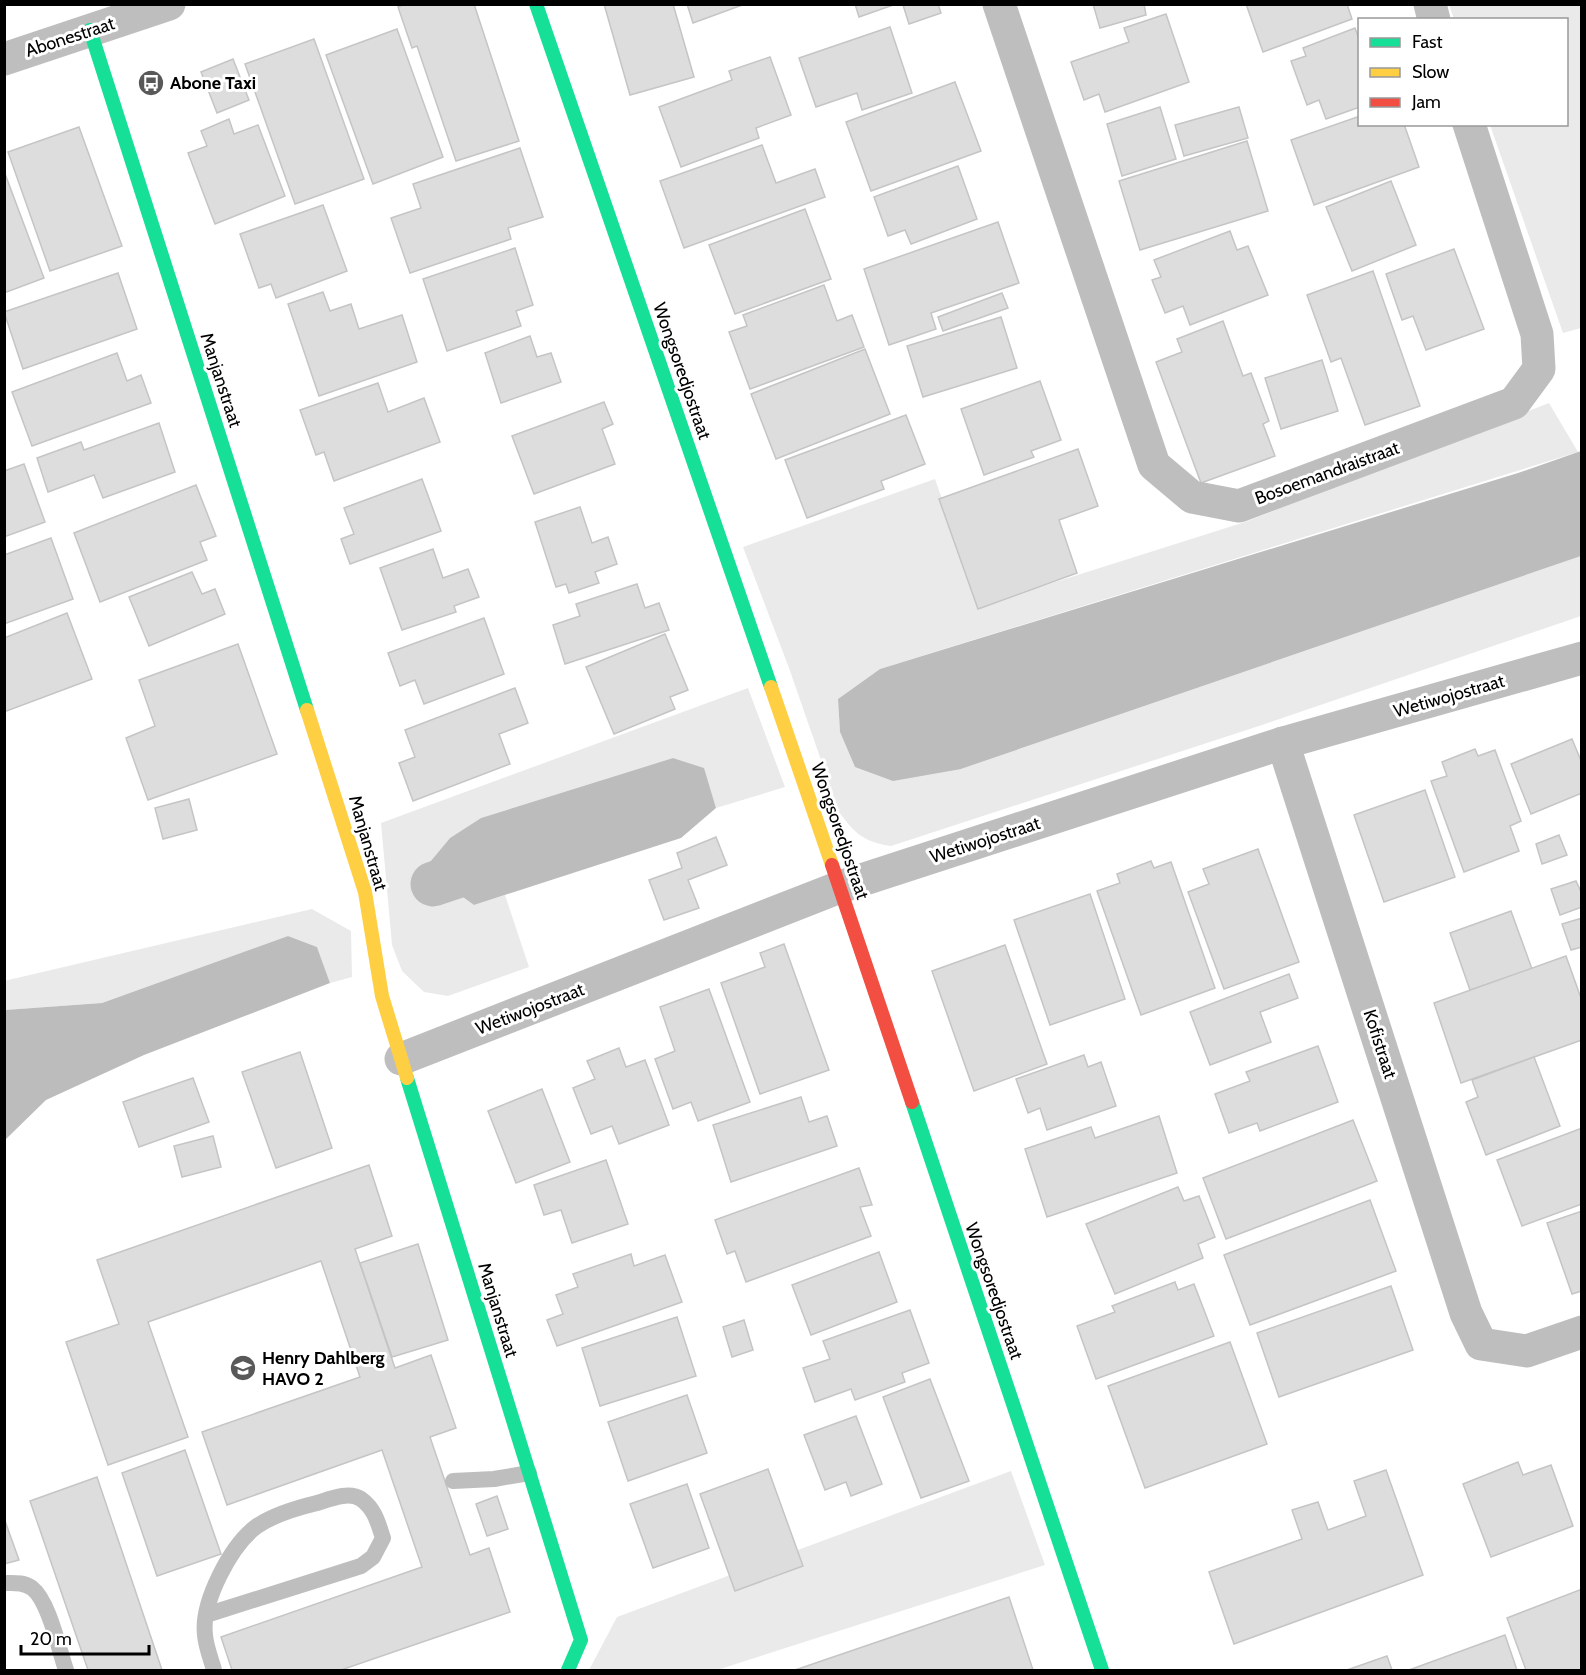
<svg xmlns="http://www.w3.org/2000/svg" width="1586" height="1675" font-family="Cabin,sans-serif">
<rect width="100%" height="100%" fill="#fff"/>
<g fill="#eaeaea">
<path d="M1449 5H1581V328L1563 333 1490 125 1566 124V20L1454 19Z"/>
<path d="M1549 403 1578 452 880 669 838 699 840 732 855 767 961 769 1581 556V616L1262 725 891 846C864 842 855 834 839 812L789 668 743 547 935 479 980 606 1245 522Z"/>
<path d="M748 688 785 787 716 808 703 768 673 758 481 818 450 838 430 862 435 877 474 905 505 895 529 967 448 996 424 992 402 971 392 945 381 823Z"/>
<path d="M312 909 351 931 352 977 330 983 317 947 288 936 102 1003 5 1010 4 981Z"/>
<path d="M1011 1471 1045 1565 717 1670H589L617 1617Z"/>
</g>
<g fill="#bcbcbc">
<path d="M1581 451V556L961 769 893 781 855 767 840 732 838 699 880 669 1518 473Z"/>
<path d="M673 758 704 768 716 808 681 838 474 905 435 877 430 862 450 838 481 818Z"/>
<path d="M288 936 317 947 330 983 144 1055 46 1100 5 1140V1010L102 1003Z"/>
</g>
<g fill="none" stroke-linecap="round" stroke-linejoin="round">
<path stroke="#bcbcbc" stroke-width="45" d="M433 884 499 862"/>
</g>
<g fill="#ddd" stroke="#c5c5c5" stroke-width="1.5">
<path d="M405 4H474L519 141 456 161 417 46 412 48 398 7Z"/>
<path d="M604 4H673L694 77 630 95Z"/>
<path d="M687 4H745L693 23Z"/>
<path d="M855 4H896L859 17Z"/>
<path d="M938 4 941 13 909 24 903 5Z"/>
<path d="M1093 4H1144L1146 15 1100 28Z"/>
<path d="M1246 4H1347L1352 19 1263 52Z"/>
<path d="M1166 14 1189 82 1105 112 1099 94 1084 100 1071 62 1129 42 1124 28Z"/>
<path d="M890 27 912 93 862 110 857 93 816 107 799 58Z"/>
<path d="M1355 28 1360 41V107L1326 119 1319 100 1307 105 1291 61 1306 56 1303 48Z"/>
<path d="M397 29 443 157 373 184 326 55Z"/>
<path d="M314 39 364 179 295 204 245 64Z"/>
<path d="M770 57 791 115 756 128 759 138 681 167 659 107 732 80 729 71Z"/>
<path d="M233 59 249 100 217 113 201 72Z"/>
<path d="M955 82 981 151 871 191 846 122Z"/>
<path d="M1160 107 1176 159 1122 176 1107 124Z"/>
<path d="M1239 107 1248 138 1184 156 1175 125Z"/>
<path d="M1360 116V124H1404L1419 167 1314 205 1291 140Z"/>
<path d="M229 119 234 134 258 125 285 196 215 224 188 153 207 146 201 131Z"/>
<path d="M79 127 122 246 50 271 8 152Z"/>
<path d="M1247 141 1268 211 1140 250 1119 181Z"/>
<path d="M762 145 776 183 815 169 825 197 684 248 660 181Z"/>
<path d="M520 148 543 217 508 228 511 239 410 273 391 218 421 208 413 184Z"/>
<path d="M958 166 977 219 911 244 905 230 888 236 874 197Z"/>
<path d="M4 171 44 278 4 293Z"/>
<path d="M1391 181 1416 245 1352 271 1326 207Z"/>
<path d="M323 205 347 271 276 298 271 284 259 288 240 234Z"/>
<path d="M805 209 831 279 735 314 709 245Z"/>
<path d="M998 222 1019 283 931 313 936 329 889 345 864 269Z"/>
<path d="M1230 231 1237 250 1248 246 1268 295 1190 325 1183 306 1165 313 1152 280 1161 277 1154 260Z"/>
<path d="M515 248 533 305 516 311 521 326 447 351 423 279Z"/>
<path d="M1454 249 1484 329 1426 350 1413 316 1402 320 1386 274Z"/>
<path d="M1373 271 1420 406 1365 425 1341 358 1331 362 1307 295Z"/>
<path d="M118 273 137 329 23 369 4 312Z"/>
<path d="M824 285 837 321 852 315 864 347 750 389 729 332 747 326 743 315Z"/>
<path d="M323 292 330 311 351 304 359 329 402 315 417 362 319 396 288 304Z"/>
<path d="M1002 293 1008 308 943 331 938 317Z"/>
<path d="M1001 317 1017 368 923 397 907 346Z"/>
<path d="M1223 321 1243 376 1251 373 1269 421 1263 424 1275 456 1201 483 1156 362 1182 352 1177 339Z"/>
<path d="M530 336 537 357 551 353 561 382 501 403 485 353Z"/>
<path d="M865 349 890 414 776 459 751 394Z"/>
<path d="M117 353 127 381 141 375 151 403 32 446 12 392Z"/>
<path d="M1322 360 1338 411 1281 429 1265 378Z"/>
<path d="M1040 381 1061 440 1031 451 1034 457 984 475 961 409Z"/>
<path d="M378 383 388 412 424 398 440 442 334 481 324 452 316 455 300 410Z"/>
<path d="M604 402 613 424 602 429 615 464 534 494 512 436Z"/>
<path d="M906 415 925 464 881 481 884 489 807 518 785 460Z"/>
<path d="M159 423 175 472 103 498 94 475 48 492 37 458 81 442 84 450Z"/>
<path d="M1078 449 1098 506 1059 520 1077 573 978 609 939 499Z"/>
<path d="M24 464 45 522 4 537V471Z"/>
<path d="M422 479 441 531 350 564 341 539 354 534 344 508Z"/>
<path d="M196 485 216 536 200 542 207 560 100 602 74 533Z"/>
<path d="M580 507 592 543 608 537 617 564 595 572 599 583 569 593 566 584 556 587 535 522Z"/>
<path d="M51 538 73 599 4 624V555Z"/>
<path d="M433 549 443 578 468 569 479 597 454 606 456 612 402 630 380 568Z"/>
<path d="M192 572 202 594 215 589 225 614 149 646 129 597Z"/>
<path d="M637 584 645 608 659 603 669 630 565 664 553 625 580 616 576 604Z"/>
<path d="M67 613 92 679 4 712V638Z"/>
<path d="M484 618 504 674 424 704 415 680 400 686 388 653Z"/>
<path d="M665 634 688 690 670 697 675 709 614 734 586 667Z"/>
<path d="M238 644 277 754 148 800 126 738 155 726 139 680Z"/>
<path d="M515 688 528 723 499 734 510 764 413 801 399 763 415 757 405 730Z"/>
<path d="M1572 739 1582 763V793L1531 814 1511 764Z"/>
<path d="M1475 749 1478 756 1495 750 1521 821 1510 826 1519 851 1464 872 1431 781 1447 776 1442 762Z"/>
<path d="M1425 790 1455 877 1384 902 1354 815Z"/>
<path d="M189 799 197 830 163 839 155 808Z"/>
<path d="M1559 835 1567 855 1542 864 1536 844Z"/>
<path d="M716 837 727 865 688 880 699 908 664 920 649 880 682 868 677 853Z"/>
<path d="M1258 849 1299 962 1224 989 1188 892 1209 884 1203 869Z"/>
<path d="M1151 861 1154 868 1171 862 1215 988 1141 1015 1097 891 1120 883 1117 874Z"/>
<path d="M1576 881 1582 894V907L1560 915 1551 889Z"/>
<path d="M1090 894 1125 999 1050 1025 1014 920Z"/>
<path d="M1511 911 1532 969 1470 990 1450 933Z"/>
<path d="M1582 918V947L1571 950 1562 924Z"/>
<path d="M784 944 829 1070 760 1094 721 983 765 967 760 953Z"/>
<path d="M1005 945 1047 1064 974 1091 932 971Z"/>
<path d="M1566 956 1582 1001V1040L1461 1083 1434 1003Z"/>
<path d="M1289 974 1298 998 1260 1012 1271 1042 1210 1065 1190 1012Z"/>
<path d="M709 989 750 1102 698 1121 691 1102 673 1109 655 1059 675 1051 660 1007Z"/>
<path d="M1318 1046 1338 1102 1260 1131 1257 1123 1229 1133 1215 1094 1250 1081 1246 1072Z"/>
<path d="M619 1048 626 1067 645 1060 669 1125 619 1144 612 1126 591 1134 573 1088 595 1079 587 1061Z"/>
<path d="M300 1052 332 1148 276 1168 242 1072Z"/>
<path d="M1084 1055 1088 1067 1101 1062 1116 1106 1047 1130 1040 1108 1028 1113 1016 1079Z"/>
<path d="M1534 1057 1560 1126 1486 1155 1466 1102 1478 1097 1472 1080Z"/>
<path d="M193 1078 209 1122 139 1147 123 1102Z"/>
<path d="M542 1089 570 1162 516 1183 488 1111Z"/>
<path d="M801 1097 809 1122 827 1116 837 1146 731 1182 713 1125Z"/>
<path d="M1159 1116 1177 1173 1047 1217 1025 1149 1091 1127 1095 1138Z"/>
<path d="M1353 1120 1377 1181 1226 1239 1203 1178Z"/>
<path d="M1582 1128V1204L1522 1226 1497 1160Z"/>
<path d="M213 1136 221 1167 182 1177 174 1146Z"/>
<path d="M606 1160 628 1224 572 1243 561 1210 544 1215 534 1185Z"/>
<path d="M369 1165 392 1236 355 1249 395 1368 431 1355 456 1428 430 1437 470 1555 489 1548 510 1612 341 1670H232L221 1637 422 1567 382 1450 227 1505 202 1432 360 1377 321 1261 148 1322 188 1437 108 1465 66 1342 119 1324 97 1260Z"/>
<path d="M859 1168 872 1205 860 1207 871 1236 746 1282 735 1251 727 1254 715 1220Z"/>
<path d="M1178 1187 1184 1201 1199 1196 1215 1237 1198 1244 1203 1258 1115 1294 1086 1224Z"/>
<path d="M1370 1200 1396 1271 1250 1325 1224 1255Z"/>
<path d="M1582 1211V1291L1572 1294 1547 1223Z"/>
<path d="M418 1244 448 1340 392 1357 360 1263Z"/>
<path d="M879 1252 897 1302 811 1335 792 1285Z"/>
<path d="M631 1254 634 1266 665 1255 682 1302 557 1346 547 1320 563 1314 556 1295 578 1287 573 1274Z"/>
<path d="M1175 1282 1178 1290 1194 1284 1214 1336 1096 1379 1077 1326 1115 1312 1112 1306Z"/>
<path d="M1391 1286 1413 1350 1279 1397 1257 1333Z"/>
<path d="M910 1310 929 1363 902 1373 905 1382 855 1400 851 1389 815 1402 803 1368 830 1359 823 1341Z"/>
<path d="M677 1317 696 1376 600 1406 582 1348Z"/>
<path d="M744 1320 753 1350 732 1357 723 1327Z"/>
<path d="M1230 1342 1267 1444 1145 1488 1108 1386Z"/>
<path d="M930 1379 969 1481 921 1498 883 1397Z"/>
<path d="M687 1395 707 1453 628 1481 608 1422Z"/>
<path d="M856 1416 882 1484 851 1496 846 1482 825 1490 804 1435Z"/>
<path d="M185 1450 221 1554 157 1576 122 1473Z"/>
<path d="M1518 1462 1523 1475 1551 1465 1573 1526 1491 1557 1463 1484Z"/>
<path d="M768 1469 803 1566 735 1591 700 1494Z"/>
<path d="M1386 1470 1423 1575 1234 1644 1209 1572 1302 1539 1292 1510 1318 1502 1328 1530 1366 1516 1354 1481Z"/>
<path d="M97 1477 162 1670H88L30 1501Z"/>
<path d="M687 1484 709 1548 653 1568 630 1504Z"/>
<path d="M497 1496 508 1529 487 1536 476 1504Z"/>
<path d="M4 1518 19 1560 4 1564Z"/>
<path d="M1582 1589V1670H1526L1507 1618Z"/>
<path d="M1009 1597 1033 1670H795Z"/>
<path d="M1505 1635 1517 1670H1409Z"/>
<path d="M1387 1656 1392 1670H1347Z"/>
</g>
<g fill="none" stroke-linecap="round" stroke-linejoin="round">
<g stroke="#bebebe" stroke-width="16">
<path d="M453 1481 494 1479 529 1473"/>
<path d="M4 1583C15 1583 23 1582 32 1588 49 1601 59 1650 66 1670"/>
<path d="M206 1615 361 1566 373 1557 383 1538C378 1523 375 1509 361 1499 349 1491 330 1499 317 1503 296 1508 275 1514 257 1526 231 1545 201 1602 205 1635 206 1647 211 1659 214 1670"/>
</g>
<g stroke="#bebebe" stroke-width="33">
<path d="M999 4 1154 465 1192 497 1239 506 1514 403 1539 369 1537 334 1469 124"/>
<path d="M1430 4 1434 20"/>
<path d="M4 59 169 4"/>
<path d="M1283 743 1466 1313 1481 1344 1527 1351 1582 1332"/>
<path d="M401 1059 840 887 1283 743 1582 658"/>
</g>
<g stroke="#16e098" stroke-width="14">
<path d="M536 4 771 687"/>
<path d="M90 30 307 710"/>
<path d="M407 1078 581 1640 568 1670"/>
<path d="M912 1102 1102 1670"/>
</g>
<g stroke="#ffcf43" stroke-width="14">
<path d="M771 687 832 865"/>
<path d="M307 710 365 892 382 996 407 1078"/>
</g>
<path stroke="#f24e42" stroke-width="14" d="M832 865 912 1102"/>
</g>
<defs>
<g id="bus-disc" transform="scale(1.35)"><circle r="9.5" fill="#595959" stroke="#fff"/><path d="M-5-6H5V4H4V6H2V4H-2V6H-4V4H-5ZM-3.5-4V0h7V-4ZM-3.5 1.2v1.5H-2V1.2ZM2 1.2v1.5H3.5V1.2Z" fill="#fff"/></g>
<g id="school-disc" transform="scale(1.35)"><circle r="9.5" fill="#595959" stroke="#fff"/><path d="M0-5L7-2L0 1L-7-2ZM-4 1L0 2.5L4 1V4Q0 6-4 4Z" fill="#fff"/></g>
</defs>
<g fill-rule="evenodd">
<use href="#bus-disc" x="151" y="83"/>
<use href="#school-disc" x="243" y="1368"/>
</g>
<g text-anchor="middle" stroke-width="6" stroke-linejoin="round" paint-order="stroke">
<g font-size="18" fill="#000" stroke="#fff">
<text transform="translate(70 37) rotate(-18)" y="6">Abonestraat</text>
<text transform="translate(682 371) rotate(71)" y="6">Wongsoredjostraat</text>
<text transform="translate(221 380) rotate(72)" y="6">Manjanstraat</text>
<text transform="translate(1327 473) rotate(-20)" y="6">Bosoemandraistraat</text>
<text transform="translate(1449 696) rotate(-16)" y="6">Wetiwojostraat</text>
<text transform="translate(840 831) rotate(71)" y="6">Wongsoredjostraat</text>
<text transform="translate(985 840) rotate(-18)" y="6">Wetiwojostraat</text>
<text transform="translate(368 843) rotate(74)" y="6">Manjanstraat</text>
<text transform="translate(530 1009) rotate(-21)" y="6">Wetiwojostraat</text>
<text transform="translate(1380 1044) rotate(72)" y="6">Kofistraat</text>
<text transform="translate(994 1291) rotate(71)" y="6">Wongsoredjostraat</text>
<text transform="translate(498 1310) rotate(73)" y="6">Manjanstraat</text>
</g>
<g font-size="18" font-weight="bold" fill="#000" stroke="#fff" text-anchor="start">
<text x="170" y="89">Abone Taxi</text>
<text x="262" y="1364">Henry Dahlberg<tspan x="262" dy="21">HAVO 2</tspan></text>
</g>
</g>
<rect width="1586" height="1675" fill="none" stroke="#000000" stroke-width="12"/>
<rect x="1358" y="18" width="210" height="108" fill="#ffffff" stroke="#999999" stroke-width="1.5"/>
<rect x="1370" y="38" width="30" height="9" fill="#16e098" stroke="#999999" stroke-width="1.5"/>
<text x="1412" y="48" font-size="18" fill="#000000">Fast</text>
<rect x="1370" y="68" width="30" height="9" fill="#ffcf43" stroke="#999999" stroke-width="1.5"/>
<text x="1412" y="78" font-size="18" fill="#000000">Slow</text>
<rect x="1370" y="98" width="30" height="9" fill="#f24e42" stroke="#999999" stroke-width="1.5"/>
<text x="1412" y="108" font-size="18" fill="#000000">Jam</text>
<path d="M21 1645v9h128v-9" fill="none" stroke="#000000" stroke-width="3"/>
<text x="30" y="1645" font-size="18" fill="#000000" stroke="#ffffff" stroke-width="4.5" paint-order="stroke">20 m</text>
</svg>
